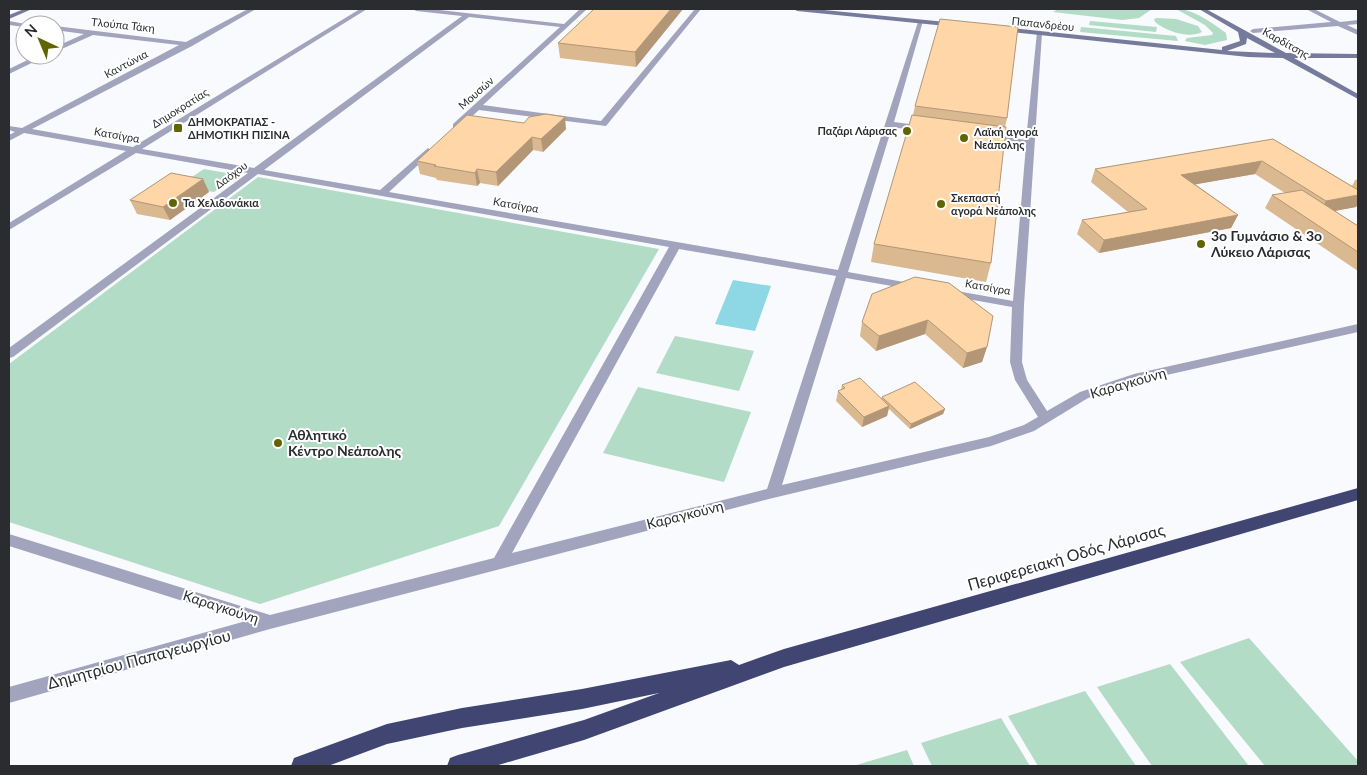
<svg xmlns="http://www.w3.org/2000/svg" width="1367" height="775" font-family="Lato,sans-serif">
<rect width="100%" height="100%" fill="#f8fafe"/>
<g fill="#b2dcc5">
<path d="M1058 9H1152L1139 18 1122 20 1053 12Z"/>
<path d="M1176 9C1194 9 1212 23 1226 33L1227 40 1205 45 1185 41 1187 38 1212 35 1213 33 1205 25Z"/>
<path d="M1157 18 1176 19 1198 26 1202 32C1188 39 1166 31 1155 22L1154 19Z"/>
<path d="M1090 21 1157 27 1156 32 1089 25Z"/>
<path d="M1081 27 1176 36 1178 41 1080 32Z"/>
<path d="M204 169 238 175 214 192 178 186Z"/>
<path d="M258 177 659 249 499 526 260 604 9 522V364Z"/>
<path d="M675 336 754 351 739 391 656 373Z"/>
<path d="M638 387 751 412 724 482 603 453Z"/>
<path d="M1249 638 1358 761V766H1265L1180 662Z"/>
<path d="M1170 664 1249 766H1152L1097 687Z"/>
<path d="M1085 691 1136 766H1038L1008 716Z"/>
<path d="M1001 718 1030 766H932L921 743Z"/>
<path d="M907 750 914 766H853Z"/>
</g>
<path fill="#8ed7e5" d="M733 280 771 286 755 331 715 324Z"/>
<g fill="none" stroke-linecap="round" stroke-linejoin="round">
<g fill="#a1a4bc" fill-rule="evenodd">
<path d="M248 9H256L192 46 32 129 133 147 360 9H367L142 149 254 168 462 16 416 11 413 9H431L564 24 580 9H587L483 105 601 121 695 9H701L606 126 479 110 459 128H453V124L560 27 469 17 264 170 380 190 428 148 432 151 431 153 389 192 838 270 918 22 923 21 894 122 925 126 929 129 925 132 892 127 848 272 915 284 920 287 915 290 846 278 782 485 989 437 1024 425 1038 417 1015 380 1010 362 1012 307 951 296 945 293 951 290 1013 301 1026 145 990 141 986 138 990 135 1026 140 1037 32 1042 33 1024 305 1022 362 1027 380 1047 411 1080 392 1134 374 1358 324V332L1140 381 1088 398 1034 431 991 446 773 498 270 629 9 703V687L246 621 9 546V534L270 615 494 558 669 247 258 174 13 357 9 358V348L248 173 136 153 9 230V223L126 151 24 133 9 141V135L15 132 9 130V126L22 128 179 45 93 35 55 52V47L84 34 55 30V26L186 42ZM679 249 836 276 767 489 512 553Z"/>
<path d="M1306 9H1314L1340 22 1358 20V24L1347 25 1358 30V35L1338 26 1253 33 1250 31 1253 29 1331 22Z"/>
<path d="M9 21 31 25H25V27L9 25Z"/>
<path d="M38 55H48L9 74V69Z"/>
</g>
<g fill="#767b9c" fill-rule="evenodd">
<path d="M24 9H32L9 19V15Z"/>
<path d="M794 9H814L956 23 959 25 956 27 797 11Z"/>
<path d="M1199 9H1206L1286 53 1358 54V58H1294L1358 94V99L1283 58 1248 57 1001 31 998 29 1001 27 1222 50V47L1240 41 1238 32ZM1247 38 1275 53 1227 51 1246 44Z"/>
</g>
<path fill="#404572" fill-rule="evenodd" d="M1358 488V500L784 667 584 740 495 766H447L450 758 458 755 584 720 659 693 582 709 462 728 387 744 328 766H291L294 758 387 724 462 708 582 689 731 660 739 665 784 649Z"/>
</g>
<g fill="#dab890">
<path d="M683 9 636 67 560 58 558 43Z"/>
<path d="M915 106 1007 118 1005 127 991 263 986 282 871 262 874 244 913 115Z"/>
<path d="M524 123 566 129 543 152 533 150 498 186 480 183 477 186 437 180 436 178 420 174 417 161Z"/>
<path d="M1273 139 1352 186 1355 180 1358 179V204L1356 207 1335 211 1358 226V271L1265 208 1272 195 1285 193 1255 174 1195 184 1238 215 1231 228 1099 253 1077 234 1082 220 1128 212 1091 182 1095 169Z"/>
<path d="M203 179 209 192 170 220 137 214 130 200Z"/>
<path d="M872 294 987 347 982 362 963 368 925 334 876 351 860 336 862 322Z"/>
<path d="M842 385 881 398 882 397 945 409 943 414 910 429 889 409 887 416 862 427 836 401 838 391 841 390Z"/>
</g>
<g fill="#b29676">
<path d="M671 9H683L636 67 635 52Z"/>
<path d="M565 117 566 129 543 152 541 139Z"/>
<path d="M532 137 533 150 498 186 496 172Z"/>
<path d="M1262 161 1255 174 1175 188 1181 175Z"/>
<path d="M477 169 480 183 477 186 475 173Z"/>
<path d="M203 179 209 192 170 220 163 207Z"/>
<path d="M1358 195V204L1356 207 1318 214 1326 201Z"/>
<path d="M1238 215 1231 228 1099 253 1104 240Z"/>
<path d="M928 320 925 334 876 351 879 336Z"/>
<path d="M987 347 982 362 963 368 967 353Z"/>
<path d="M889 406 887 416 862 427 864 417Z"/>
<path d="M945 409 943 414 910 429 911 424Z"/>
</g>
<g fill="#fed6a8" stroke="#b29676">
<path d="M594 9H671L635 52 558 43Z"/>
<path d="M940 19 1018 27 1007 118 915 106Z"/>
<path d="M546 114 565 117 541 139 532 137 496 172 477 169 475 173 434 166 436 165 417 161 467 115 524 123 529 117Z"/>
<path d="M912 115 1006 127 991 263 874 244Z"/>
<path d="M1273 139 1358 190V195L1326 201 1262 161 1181 175 1238 215 1104 240 1082 220 1147 209 1095 169Z"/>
<path d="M171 173 203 179 163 207 130 200Z"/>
<path d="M1302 190 1358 226V252L1272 195Z"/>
<path d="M915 277 949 283 993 316 987 347 967 353 928 320 879 336 862 322 872 294Z"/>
<path d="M860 378 889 406 864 417 838 391 845 388 842 385Z"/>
<path d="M915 382 945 409 911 424 882 397Z"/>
</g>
<g fill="#616500" stroke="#fff" stroke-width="2">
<rect x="173" y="123" width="10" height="10" rx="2.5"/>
<circle cx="907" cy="131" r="5"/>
<circle cx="964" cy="138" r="5"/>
<circle cx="173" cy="203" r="5"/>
<circle cx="941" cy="204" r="5"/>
<circle cx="1201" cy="244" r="5"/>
<circle cx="278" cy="443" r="5"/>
</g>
<g text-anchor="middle" stroke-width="4" stroke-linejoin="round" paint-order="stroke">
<g font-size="11" fill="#2a2c2f" stroke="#fff">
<text transform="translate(1043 24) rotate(6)" y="4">Παπανδρέου</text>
<text transform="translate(123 25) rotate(6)" y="4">Τλούπα Τάκη</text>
<text transform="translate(1286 43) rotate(29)" y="4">Καρδίτσης</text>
<text transform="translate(126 64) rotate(-28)" y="4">Καντώνια</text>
<text transform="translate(476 93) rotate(-42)" y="4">Μουσών</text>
<text transform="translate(180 108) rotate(-32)" y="4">Δημοκρατίας</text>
<text transform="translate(117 135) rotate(10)" y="4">Κατσίγρα</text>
<text transform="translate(231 175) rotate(-37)" y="4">Δαόχου</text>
<text transform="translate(516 205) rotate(10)" y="4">Κατσίγρα</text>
<text transform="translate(988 287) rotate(10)" y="4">Κατσίγρα</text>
</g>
<g font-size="11" font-weight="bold" fill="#2a2c2f" stroke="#fff" text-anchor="start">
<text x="188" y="126">ΔΗΜΟΚΡΑΤΙΑΣ -<tspan x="188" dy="13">ΔΗΜΟΤΙΚΗ ΠΙΣΙΝΑ</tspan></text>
<text x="897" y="135" text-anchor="end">Παζάρι Λάρισας</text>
<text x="974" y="136">Λαϊκή αγορά<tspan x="974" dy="13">Νεάπολης</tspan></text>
<text x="951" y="202">Σκεπαστή<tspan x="951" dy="13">αγορά Νεάπολης</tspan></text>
<text x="183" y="207">Τα Χελιδονάκια</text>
</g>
<g font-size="14" font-weight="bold" fill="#2a2c2f" stroke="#fff" text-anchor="start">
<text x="1211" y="241">3ο Γυμνάσιο &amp; 3ο<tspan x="1211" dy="16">Λύκειο Λάρισας</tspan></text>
<text x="288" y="440">Αθλητικό<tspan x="288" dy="16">Κέντρο Νεάπολης</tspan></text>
</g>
<g font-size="14" fill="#2a2c2f" stroke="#fff">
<text transform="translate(1128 383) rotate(-16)" y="5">Καραγκούνη</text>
<text transform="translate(685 515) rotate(-14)" y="5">Καραγκούνη</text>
<text transform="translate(221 607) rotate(18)" y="5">Καραγκούνη</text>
</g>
<g font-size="16" fill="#2a2c2f" stroke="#fff">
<text transform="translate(1066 557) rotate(-16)" y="6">Περιφερειακή Οδός Λάρισας</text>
<text transform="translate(139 659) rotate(-15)" y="6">Δημητρίου Παπαγεωργίου</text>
</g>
</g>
<rect width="1367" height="775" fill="none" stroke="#2a2c2f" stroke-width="20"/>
<g transform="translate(40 40) rotate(316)"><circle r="24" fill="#ffffff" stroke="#aaabac"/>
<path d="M0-4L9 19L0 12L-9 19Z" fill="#616500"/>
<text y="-8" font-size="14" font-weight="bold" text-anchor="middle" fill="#2a2c2f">N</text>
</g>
</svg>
